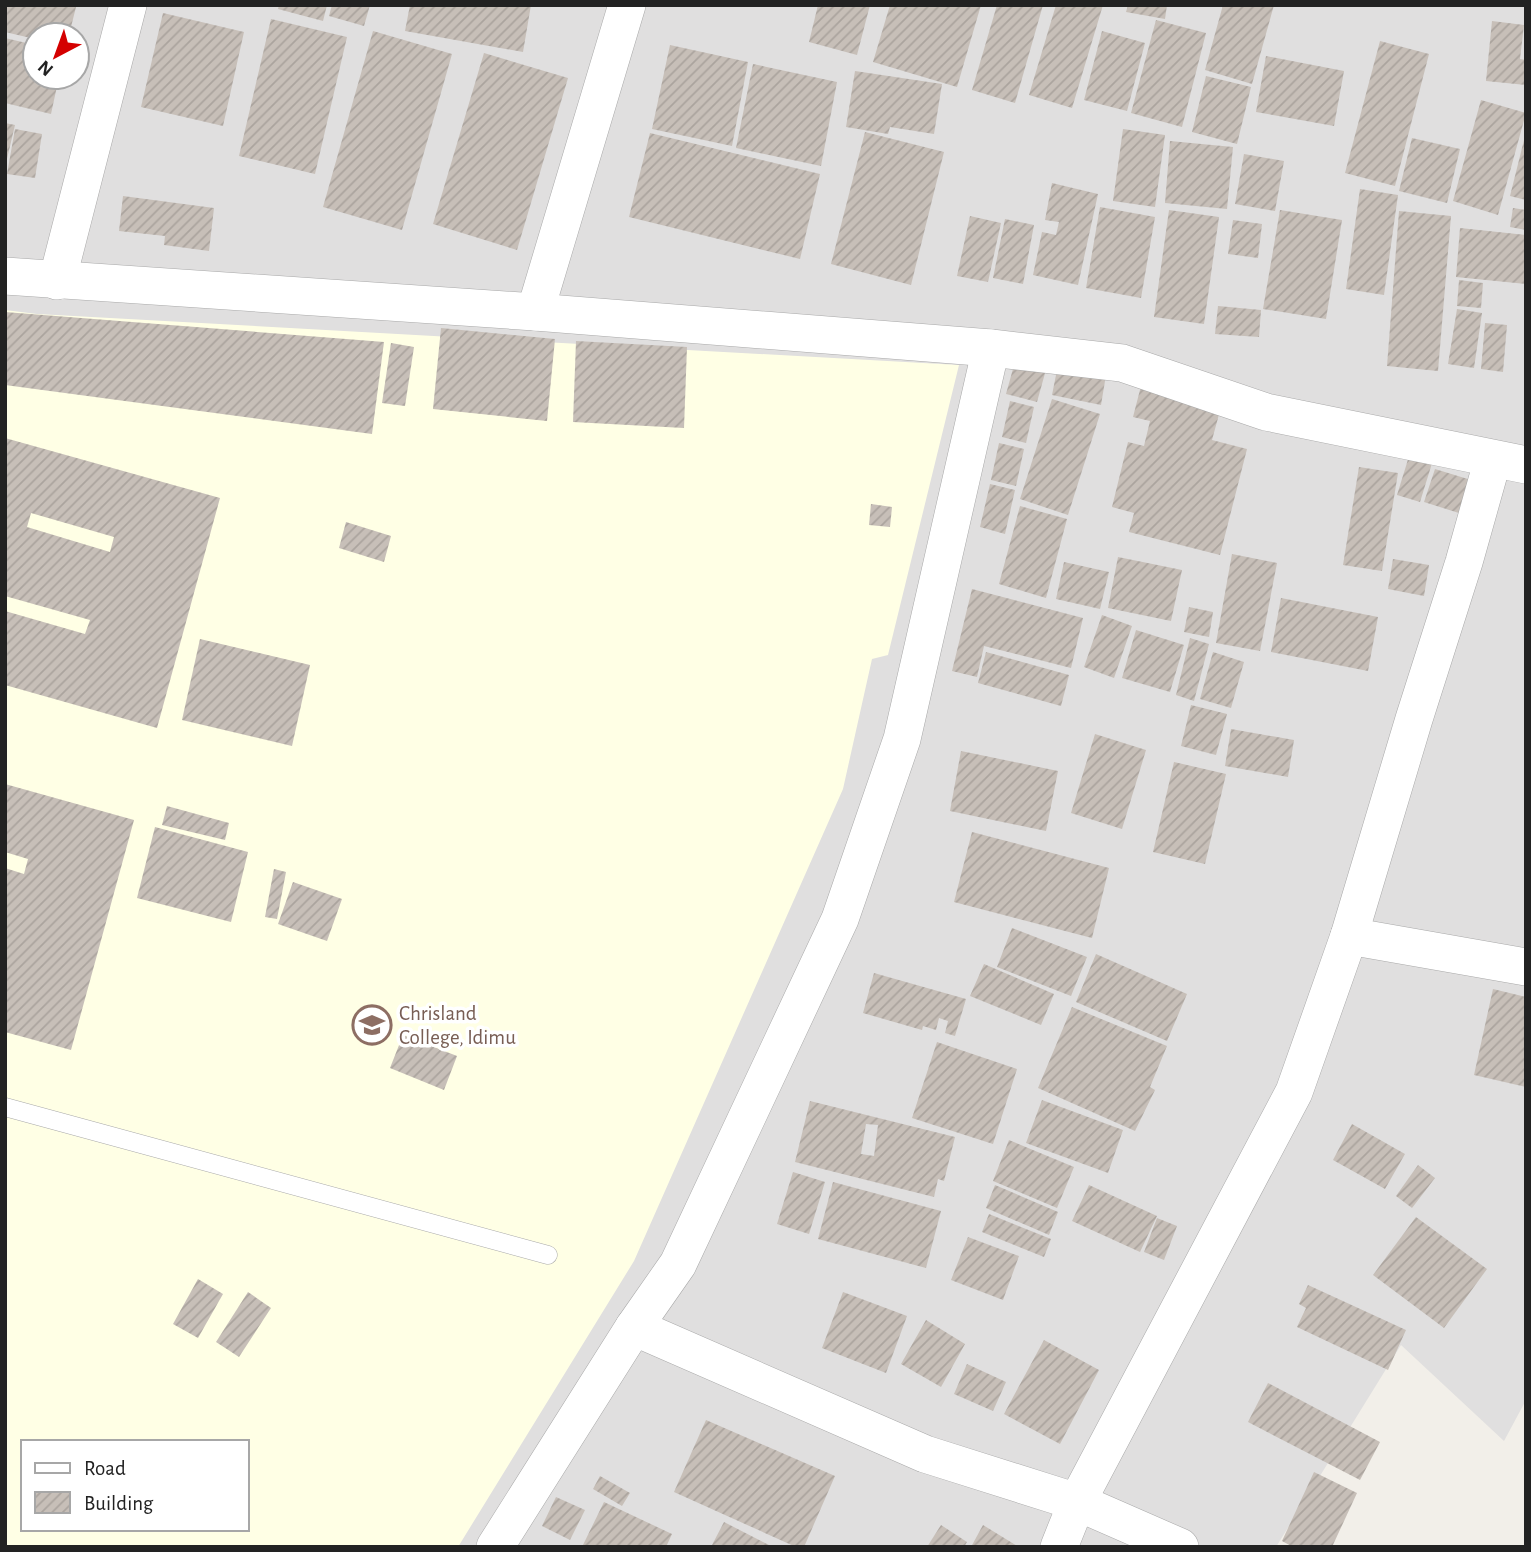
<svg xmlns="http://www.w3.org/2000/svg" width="1531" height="1552" font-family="'Alegreya Sans',sans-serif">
<defs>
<pattern id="building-hatch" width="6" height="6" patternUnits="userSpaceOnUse" patternTransform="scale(1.75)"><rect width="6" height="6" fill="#c7bfb8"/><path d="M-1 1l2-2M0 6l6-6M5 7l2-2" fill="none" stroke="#aba49e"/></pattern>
</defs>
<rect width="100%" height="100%" fill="#f2efe9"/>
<path fill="#e0dfdf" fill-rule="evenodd" d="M5 5H1526V1400L1504 1441 1401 1345 1276 1547H5ZM35 35H77V77H35ZM23 1442H247V1529H23Z"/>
<path fill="#ffffe5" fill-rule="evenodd" d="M5 310 37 314 959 365 888 655 872 659 843 789 634 1261 458 1547H5ZM23 1442H247V1529H23Z"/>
<g fill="url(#building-hatch)" fill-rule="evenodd">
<path d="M5 5H68L76 7 69 35H35V39L5 32Z"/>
<path d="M279 5H327L323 21 278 9Z"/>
<path d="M332 5H370L364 26 329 16Z"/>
<path d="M410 5H531L523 52 405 31Z"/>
<path d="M818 5H870L857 55 809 42Z"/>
<path d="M890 5H981L957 87 873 62Z"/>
<path d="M997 5H1043L1015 103 972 90Z"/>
<path d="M1056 5H1103L1072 108 1029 95Z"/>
<path d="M1128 5H1167L1165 19 1126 12Z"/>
<path d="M1223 5H1274L1252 84 1205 70Z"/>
<path d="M163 13 244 32 223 126 141 107Z"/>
<path d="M271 19 347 37 315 174 239 156Z"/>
<path d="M1156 20 1206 33 1182 127 1131 113Z"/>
<path d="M1492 21 1524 25 1520 59 1526 60V85L1486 81Z"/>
<path d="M373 31 452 54 402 230 323 207Z"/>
<path d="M1102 31 1145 43 1127 111 1084 100Z"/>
<path d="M5 38 35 45V77H59L51 114 5 103Z"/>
<path d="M1380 41 1429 54 1395 186 1345 173Z"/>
<path d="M670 45 748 62 732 146 652 129Z"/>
<path d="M484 53 568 78 517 250 433 224Z"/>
<path d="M1266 56 1344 71 1334 126 1256 112Z"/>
<path d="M753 64 837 82 821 166 736 148Z"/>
<path d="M855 71 942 84 934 134 890 127 888 134 846 127Z"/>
<path d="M1206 76 1251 87 1237 144 1192 132Z"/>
<path d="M1481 100 1526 113 1498 215 1453 201Z"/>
<path d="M5 123 15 125 6 163H5Z"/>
<path d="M15 129 42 134 35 178 7 174Z"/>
<path d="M1123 129 1165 135 1155 207 1113 201Z"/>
<path d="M865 132 944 152 911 285 831 264Z"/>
<path d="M650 133 820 174 800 259 629 217Z"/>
<path d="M1525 136H1526V200L1510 196Z"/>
<path d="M1412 138 1460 149 1447 203 1399 191Z"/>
<path d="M1170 141 1233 147 1227 209 1165 203Z"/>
<path d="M1244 154 1284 161 1275 211 1235 204Z"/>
<path d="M1052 183 1098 194 1078 285 1033 275 1042 232 1056 235 1059 222 1045 220Z"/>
<path d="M1360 189 1398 195 1384 295 1346 289Z"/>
<path d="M123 196 214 208 209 251 164 245 165 236 119 231Z"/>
<path d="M1100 207 1155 217 1141 298 1086 288Z"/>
<path d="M1513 208 1526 210V230L1510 227Z"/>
<path d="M1169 210 1219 217 1204 324 1154 317Z"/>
<path d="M1280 210 1342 220 1326 319 1263 309Z"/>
<path d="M1399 211 1451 216 1438 371 1387 366Z"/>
<path d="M970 216 1001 223 988 282 957 276Z"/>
<path d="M1005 219 1034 225 1023 284 993 278Z"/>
<path d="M1233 220 1262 224 1258 258 1228 254Z"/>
<path d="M1460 228 1526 235V284L1456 277Z"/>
<path d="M1459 280 1483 283 1481 308 1457 306Z"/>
<path d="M1218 306 1261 310 1259 337 1215 334Z"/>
<path d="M1457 309 1482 313 1474 368 1448 364Z"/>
<path d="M5 312 384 342 372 434 5 385Z"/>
<path d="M1485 323 1507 325 1503 372 1481 369Z"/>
<path d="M441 328 555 339 547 421 433 409Z"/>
<path d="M576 341 687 347 684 428 573 422Z"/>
<path d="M391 343 414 347 405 406 382 403Z"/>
<path d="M1016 358 1047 366 1037 402 1006 394Z"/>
<path d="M1058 365 1106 375 1101 405 1052 395Z"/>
<path d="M1141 386 1221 407 1212 440 1247 449 1220 555 1129 532 1134 513 1112 507 1128 442 1144 446 1150 421 1133 417Z"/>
<path d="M1052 399 1100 414 1068 515 1020 499Z"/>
<path d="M1010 401 1034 407 1026 443 1002 437Z"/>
<path d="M5 438 220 498 157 728 5 685V611L85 634 90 620 5 596ZM31 513 114 537 110 552 27 527Z"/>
<path d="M999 443 1024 449 1016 486 991 480Z"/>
<path d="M1410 453 1433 460 1420 502 1397 495Z"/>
<path d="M1359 467 1398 473 1382 571 1343 565Z"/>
<path d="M1435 469 1471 480 1462 514 1424 502Z"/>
<path d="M990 484 1015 490 1005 534 980 527Z"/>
<path d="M871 504 892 507 890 527 869 525Z"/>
<path d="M1020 506 1067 519 1046 598 999 584Z"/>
<path d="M346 522 391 536 384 562 339 548Z"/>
<path d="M1232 554 1277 563 1260 651 1216 643Z"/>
<path d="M1118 557 1182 570 1171 621 1108 608Z"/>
<path d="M1393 559 1429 565 1424 596 1388 589Z"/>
<path d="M1064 562 1109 572 1100 609 1056 599Z"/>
<path d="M972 589 1083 618 1071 668 984 646 977 677 952 671Z"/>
<path d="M1281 598 1378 617 1368 671 1271 652Z"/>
<path d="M1189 607 1213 612 1209 637 1184 632Z"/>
<path d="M1102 615 1132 626 1114 678 1084 667Z"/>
<path d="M1136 630 1184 645 1170 692 1122 678Z"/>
<path d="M1190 638 1209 644 1194 701 1176 695Z"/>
<path d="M200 639 310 665 292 746 182 720Z"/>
<path d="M986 652 1069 675 1061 706 978 683Z"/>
<path d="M1213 652 1244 662 1231 708 1200 699Z"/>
<path d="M1191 705 1227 714 1216 755 1181 746Z"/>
<path d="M1231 729 1294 740 1288 777 1225 766Z"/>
<path d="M1095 734 1146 750 1122 829 1071 813Z"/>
<path d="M961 751 1058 771 1046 831 950 811Z"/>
<path d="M1174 762 1226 774 1205 864 1153 852Z"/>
<path d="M5 784 134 820 71 1050 5 1032V868L24 874 28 859 5 852Z"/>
<path d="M167 806 229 823 225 840 162 825Z"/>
<path d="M155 827 248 852 231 922 137 898Z"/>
<path d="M972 832 1109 868 1092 938 954 902Z"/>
<path d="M274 869 286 872 277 919 265 917Z"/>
<path d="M293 882 342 899 327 941 278 924Z"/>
<path d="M1012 928 1087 957 1071 996 997 967Z"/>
<path d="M1096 954 1187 994 1167 1041 1076 1002Z"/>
<path d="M984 964 1054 994 1041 1025 970 996Z"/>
<path d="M874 973 966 999 955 1036 945 1033 948 1021 939 1018 936 1030 923 1026 922 1030 863 1013Z"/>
<path d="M1493 989 1526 997V1087L1474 1075Z"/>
<path d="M1072 1007 1167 1046 1150 1087 1155 1090 1135 1131 1038 1088Z"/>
<path d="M403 1035 457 1056 444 1090 390 1068Z"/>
<path d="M937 1042 1017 1069 993 1144 912 1118Z"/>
<path d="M1042 1100 1123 1130 1108 1173 1026 1143Z"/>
<path d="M810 1101 955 1137 944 1181 938 1179 934 1197 795 1162ZM866 1124 878 1125 874 1156 861 1154Z"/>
<path d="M1352 1124 1405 1154 1385 1189 1333 1160Z"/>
<path d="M1009 1140 1074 1167 1057 1208 993 1181Z"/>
<path d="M1418 1165 1435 1178 1412 1208 1396 1196Z"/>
<path d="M793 1172 825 1182 809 1234 777 1224Z"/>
<path d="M833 1182 941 1211 926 1268 818 1239Z"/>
<path d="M995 1185 1058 1212 1049 1235 986 1208Z"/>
<path d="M1089 1185 1157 1216 1140 1252 1072 1221Z"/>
<path d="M989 1214 1051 1239 1044 1257 982 1232Z"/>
<path d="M1416 1217 1487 1269 1444 1328 1373 1275Z"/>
<path d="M1157 1218 1177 1226 1164 1260 1144 1252Z"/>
<path d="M968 1237 1019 1256 1003 1300 951 1280Z"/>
<path d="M198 1279 223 1294 198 1338 173 1324Z"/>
<path d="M1308 1285 1406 1330 1388 1370 1297 1327 1306 1308 1299 1304Z"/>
<path d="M248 1292 271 1308 239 1357 216 1342Z"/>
<path d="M843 1292 907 1316 886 1373 822 1348Z"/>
<path d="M926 1320 965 1344 941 1387 901 1364Z"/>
<path d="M1044 1340 1099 1370 1060 1444 1004 1414Z"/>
<path d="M967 1364 1006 1382 993 1411 954 1394Z"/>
<path d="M1268 1383 1380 1442 1360 1480 1248 1422Z"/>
<path d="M706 1420 835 1476 804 1547H796L674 1492Z"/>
<path d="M1314 1472 1357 1493 1332 1547H1293L1282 1541Z"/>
<path d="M600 1476 630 1493 622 1506 593 1489Z"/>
<path d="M556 1497 585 1510 570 1540 542 1526Z"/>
<path d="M604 1502 672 1534 666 1547 583 1545Z"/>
<path d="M724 1522 773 1547H711Z"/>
<path d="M941 1525 967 1542 964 1547H927Z"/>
<path d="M983 1525 1019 1547H971Z"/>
</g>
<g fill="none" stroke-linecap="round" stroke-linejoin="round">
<g stroke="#a9a9a9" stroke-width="19">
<path id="service" d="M5 1107 548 1255"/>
</g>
<g stroke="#a9a9a9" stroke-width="38">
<g id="minor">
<path d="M5 276 535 312 991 348 1122 363 1266 412 1526 465"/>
<path d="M57 281 128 5"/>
<path d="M535 312 627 5"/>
<path d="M1349 936 1526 967"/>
<path d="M634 1327 925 1454 1077 1502 1180 1547"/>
<path d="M495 1547 634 1327 678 1264 840 919 902 739 991 348"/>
<path d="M1059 1547 1077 1502 1294 1092 1349 936 1414 719 1464 562 1493 459"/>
</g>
</g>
<use href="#service" stroke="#fff" stroke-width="18"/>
<use href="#minor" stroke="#fff" stroke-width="37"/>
</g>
<defs>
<g id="school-ring" transform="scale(2.0125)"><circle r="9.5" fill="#fff" stroke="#8d6e63" stroke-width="1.5"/><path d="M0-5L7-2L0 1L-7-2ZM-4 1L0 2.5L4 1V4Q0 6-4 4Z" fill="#8d6e63"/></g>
</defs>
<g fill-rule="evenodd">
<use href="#school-ring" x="372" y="1025"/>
</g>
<g text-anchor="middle" stroke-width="7" stroke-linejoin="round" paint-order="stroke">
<g font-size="21" fill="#785e54" stroke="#fff" text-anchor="start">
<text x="399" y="1020">Chrisland<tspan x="399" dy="24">College, Idimu</tspan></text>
</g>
</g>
<rect width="1531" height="1552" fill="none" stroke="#222222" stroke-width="14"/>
<rect x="21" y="1440" width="228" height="91" fill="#ffffff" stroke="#a7a7a7" stroke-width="2"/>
<rect x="35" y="1463" width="35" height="10" fill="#ffffff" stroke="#a7a7a7" stroke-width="2"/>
<text x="84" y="1475" font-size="21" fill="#222222">Road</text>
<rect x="35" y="1492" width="35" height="21" fill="url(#building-hatch)" stroke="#a7a7a7" stroke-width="2"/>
<text x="84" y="1510" font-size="21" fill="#222222">Building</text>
<g transform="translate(56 56) rotate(221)"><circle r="33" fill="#ffffff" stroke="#a7a7a7" stroke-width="2"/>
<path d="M0-5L12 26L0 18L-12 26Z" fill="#d40000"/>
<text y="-10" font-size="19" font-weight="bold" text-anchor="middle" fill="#222222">N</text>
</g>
</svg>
